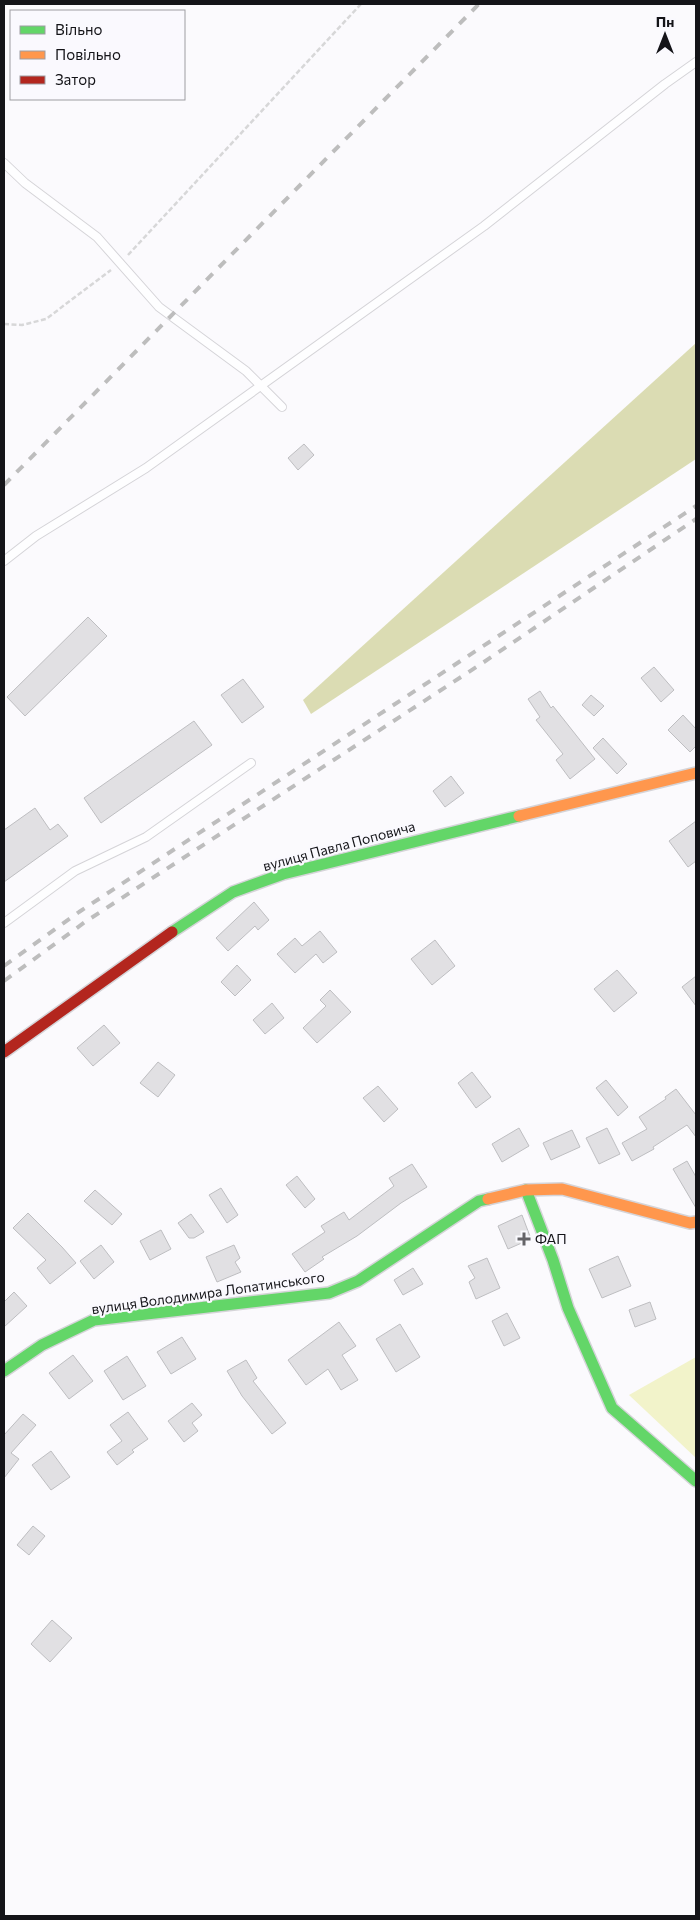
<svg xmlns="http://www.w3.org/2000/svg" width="700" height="1920" font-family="Commissioner,sans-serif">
<rect width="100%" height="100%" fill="#fbfafd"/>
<path fill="#f2f3ca" d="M696 1357V1458L629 1395Z"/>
<path fill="#dbdcb3" d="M696 343V459L311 714 303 700Z"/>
<g fill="#e1e0e3" stroke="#bebec1">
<path d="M304 444 314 455 298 470 288 458Z"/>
<path d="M88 617 107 636 25 716 7 697Z"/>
<path d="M654 667 674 690 661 702 641 678Z"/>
<path d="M243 679 264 707 242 723 221 695Z"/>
<path d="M540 691 551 708 553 706 595 759 570 779 556 760 563 754 536 720 540 717 528 699Z"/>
<path d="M591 695 604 706 594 716 582 705Z"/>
<path d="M683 715 696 729V746L690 752 668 730Z"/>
<path d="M194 721 212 745 101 823 84 798Z"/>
<path d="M603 738 627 764 617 774 593 748Z"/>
<path d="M451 776 464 793 445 807 433 791Z"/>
<path d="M35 808 50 830 58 824 68 836 4 882V830Z"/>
<path d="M696 821V861L688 867 669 841Z"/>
<path d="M254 902 269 920 258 930 255 926 228 951 216 938Z"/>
<path d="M320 931 337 952 323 963 316 954 295 973 277 954 295 938 302 946Z"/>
<path d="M435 940 455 966 432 985 411 959Z"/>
<path d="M237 965 251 980 235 996 221 982Z"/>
<path d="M617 970 637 993 614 1012 594 989Z"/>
<path d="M696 976V1006L682 987Z"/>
<path d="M330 990 351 1012 317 1043 303 1028 326 1006 320 1000Z"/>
<path d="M272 1003 284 1018 265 1034 253 1020Z"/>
<path d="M104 1025 120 1043 93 1066 77 1048Z"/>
<path d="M158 1062 175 1075 158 1097 140 1083Z"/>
<path d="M472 1072 491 1097 476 1108 458 1083Z"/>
<path d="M606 1080 628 1107 618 1116 596 1088Z"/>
<path d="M378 1086 398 1109 384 1122 363 1098Z"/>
<path d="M676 1089 696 1115V1137L687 1125 653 1147 654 1149 632 1161 622 1143 647 1129 639 1117 666 1099 665 1097Z"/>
<path d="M519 1128 529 1146 502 1162 492 1144Z"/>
<path d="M607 1128 620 1154 599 1164 586 1138Z"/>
<path d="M572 1130 580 1147 551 1160 543 1143Z"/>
<path d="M687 1161 696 1177V1208L673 1169Z"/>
<path d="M412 1164 427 1187 401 1203 357 1236 322 1257 324 1259 305 1272 292 1254 325 1232 321 1226 344 1212 349 1220 394 1186 389 1178Z"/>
<path d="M297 1176 315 1199 305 1208 286 1185Z"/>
<path d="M221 1188 238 1215 227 1223 209 1195Z"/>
<path d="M95 1190 122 1214 112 1225 84 1201Z"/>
<path d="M28 1213 62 1247 76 1263 50 1284 37 1268 46 1260 13 1228Z"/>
<path d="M191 1214 204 1232 194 1238H189L178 1223Z"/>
<path d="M522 1215 531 1239 508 1249 498 1226Z"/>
<path d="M161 1230 171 1249 150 1260 140 1241Z"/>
<path d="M101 1245 114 1262 94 1279 80 1261Z"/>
<path d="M234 1245 240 1258 235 1262 241 1272 217 1282 206 1257Z"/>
<path d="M618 1256 631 1286 602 1298 589 1269Z"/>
<path d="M487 1258 500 1288 476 1299 469 1282 475 1278 468 1266Z"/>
<path d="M413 1268 423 1284 403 1295 394 1280Z"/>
<path d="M14 1292 27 1306 4 1327V1302Z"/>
<path d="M650 1302 656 1319 635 1327 629 1310Z"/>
<path d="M507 1313 520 1338 504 1346 492 1321Z"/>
<path d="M339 1322 356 1346 342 1355 358 1380 341 1390 328 1369 306 1385 288 1360Z"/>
<path d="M400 1324 420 1357 396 1372 376 1339Z"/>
<path d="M182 1337 196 1359 171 1374 157 1352Z"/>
<path d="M73 1355 93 1381 69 1399 49 1373Z"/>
<path d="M127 1356 146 1386 123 1400 104 1371Z"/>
<path d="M246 1360 257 1378 253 1381 286 1423 272 1434 242 1396 227 1371Z"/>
<path d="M192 1403 202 1415 192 1423 198 1431 184 1442 168 1421Z"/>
<path d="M128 1412 148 1439 132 1450 134 1452 117 1465 107 1452 122 1441 110 1425Z"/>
<path d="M23 1414 36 1425 11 1453 19 1459 4 1478V1435Z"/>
<path d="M51 1451 70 1477 51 1490 32 1465Z"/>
<path d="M33 1526 45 1536 29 1555 17 1545Z"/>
<path d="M52 1620 72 1638 50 1662 31 1644Z"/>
</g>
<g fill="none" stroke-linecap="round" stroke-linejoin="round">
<g stroke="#d5d4d8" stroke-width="10">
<g id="lane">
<path d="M4 163 25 183 97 237 159 307 246 371 282 407"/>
<path d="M4 561 36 536 146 468 484 226 665 84 696 62"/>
<path d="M4 923 75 871 146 837 251 763"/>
</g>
</g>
<g stroke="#d5d4d8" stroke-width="14">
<g id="fast">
<path d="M172 932 233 892 283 874 519 816"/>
<path d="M526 1190 553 1260 568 1308 612 1408 696 1481"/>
<path d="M4 1371 42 1345 94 1320 329 1293 358 1281 479 1201 488 1199"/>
</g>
</g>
<g stroke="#d5d4d8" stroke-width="14">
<g id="slow">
<path d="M519 816 696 773"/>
<path d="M488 1199 526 1190 562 1189 690 1223 696 1222"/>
</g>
</g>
<g stroke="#d5d4d8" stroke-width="14">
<path id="jam" d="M4 1052 172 932"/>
</g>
<g stroke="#d7d7d8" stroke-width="2.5" stroke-dasharray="5 2.5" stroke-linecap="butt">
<path d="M128 255 361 4"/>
<path d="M4 324 22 325 46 319 111 270"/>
</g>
<use href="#lane" stroke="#fefeff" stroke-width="8"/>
<use href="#fast" stroke="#63d668" stroke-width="11"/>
<use href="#slow" stroke="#ff974d" stroke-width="11"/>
<use href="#jam" stroke="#b3261e" stroke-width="11"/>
<g stroke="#bdbdbd" stroke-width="4" stroke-dasharray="9 9" stroke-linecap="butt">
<path d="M4 485 479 4"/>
<path d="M4 966 79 912 696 506"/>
<path d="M4 981 85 922 481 664 696 519"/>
</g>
</g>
<path fill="#656468" stroke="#faf9fe" stroke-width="2" d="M521.5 1231.5h5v5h5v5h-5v5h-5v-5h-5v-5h5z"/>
<g text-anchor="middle" stroke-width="4.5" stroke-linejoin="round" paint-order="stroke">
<g font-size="14" fill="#141418" stroke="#faf9fe">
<text transform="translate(339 846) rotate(-15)" y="5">вулиця Павла Поповича</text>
<text transform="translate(208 1293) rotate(-8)" y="5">вулиця Володимира Лопатинського</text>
</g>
<g font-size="14" fill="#141418" stroke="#faf9fe" text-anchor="start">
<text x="535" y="1244">ФАП</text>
</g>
</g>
<rect width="700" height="1920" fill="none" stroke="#141418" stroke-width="10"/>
<rect x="10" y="10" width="175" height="90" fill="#faf9fe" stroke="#9e9da2"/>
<rect x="20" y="26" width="25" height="8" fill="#63d668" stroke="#9e9da2"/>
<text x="55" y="35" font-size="15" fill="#141418">Вільно</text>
<rect x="20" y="51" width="25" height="8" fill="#ff974d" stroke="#9e9da2"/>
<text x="55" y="60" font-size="15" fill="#141418">Повільно</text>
<rect x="20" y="76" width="25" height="8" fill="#b3261e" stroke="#9e9da2"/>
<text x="55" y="85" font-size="15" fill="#141418">Затор</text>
<g transform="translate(665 35)" stroke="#faf9fe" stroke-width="4" paint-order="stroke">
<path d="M0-4L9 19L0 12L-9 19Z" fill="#141418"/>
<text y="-8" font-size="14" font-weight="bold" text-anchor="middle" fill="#141418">Пн</text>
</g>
</svg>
